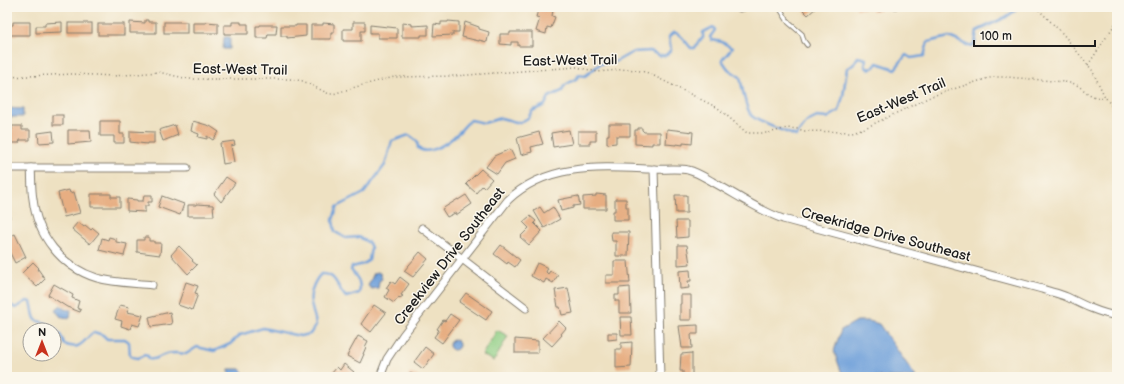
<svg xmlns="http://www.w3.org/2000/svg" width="1124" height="384" font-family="'Balsamiq Sans',sans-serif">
<rect width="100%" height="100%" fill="#fbf7ec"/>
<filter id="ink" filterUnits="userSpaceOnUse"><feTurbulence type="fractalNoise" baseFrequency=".025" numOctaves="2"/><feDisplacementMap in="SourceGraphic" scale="8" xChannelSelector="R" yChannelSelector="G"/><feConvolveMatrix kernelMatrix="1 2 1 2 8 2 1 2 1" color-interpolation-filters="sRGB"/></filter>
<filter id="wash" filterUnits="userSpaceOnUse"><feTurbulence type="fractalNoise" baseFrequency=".012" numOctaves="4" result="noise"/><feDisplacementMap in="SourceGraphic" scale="16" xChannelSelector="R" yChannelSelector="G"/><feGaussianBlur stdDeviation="0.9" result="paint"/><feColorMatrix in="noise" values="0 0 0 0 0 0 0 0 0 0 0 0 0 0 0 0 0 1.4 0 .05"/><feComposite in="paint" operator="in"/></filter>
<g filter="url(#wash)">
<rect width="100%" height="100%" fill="#eee1c2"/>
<path fill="#8ecd83" stroke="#557450" d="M497 330 508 336 494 361 482 355Z"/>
<g fill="#70a0da" stroke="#465e7b">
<path d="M224 37H230V49H223Z"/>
<path d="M7 108 23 109V117H7Z"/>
<path d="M378 272 381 274 382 279 379 281 378 288 372 289 368 286 374 273Z"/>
<path d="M61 305 64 309 71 310 70 318 61 317 55 310Z"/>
<path d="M857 321H869L879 324 916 377H843L834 351 841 330Z"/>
<circle cx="454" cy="345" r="5"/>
<path d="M229 369H240L244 373 243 377 229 376Z"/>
</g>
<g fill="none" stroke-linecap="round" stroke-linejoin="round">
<path stroke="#70a0da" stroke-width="2.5" d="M7 303 16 308 27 301 31 302C33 307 33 317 36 320 39 322 45 322 48 324 55 327 63 337 64 344 81 352 83 340 94 332L103 335 107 339H125L129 342 130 355C136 359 139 359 144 355L148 356 149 359C157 361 159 355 167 354 173 352 180 353 186 354L197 347 214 351 230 344 240 335 263 328 300 336 310 334 316 325C315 317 312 310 311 303 309 294 314 281 321 274 337 273 336 287 346 297L359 293C362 283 357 277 351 270L352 267 364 264 369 260 371 248 369 243 359 237 346 238 335 232 333 220 337 207 364 193 385 165 392 141 409 135 417 141 418 148C428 157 449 142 457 134 462 130 465 124 471 120L484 123 501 118 516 122H521L528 118 532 111 545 105 549 97 562 91 565 85 576 79 579 75 585 76 600 64 615 62 633 52 650 51 660 56 666 55 671 50 669 37C676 25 685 42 691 48H695L698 42 703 38V32L713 27 715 30 710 37 712 40 722 42 732 48 722 60 728 69 740 77C743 89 744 105 751 115 756 122 787 132 796 136L807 122 817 117 827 118 839 111 843 96 847 68 853 65 858 57 866 59 865 66 868 69 874 67 877 63 895 69 906 55 911 58 924 56 928 42 949 37 972 47 975 43 977 31 1006 17 1016 10"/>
</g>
<g id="blocks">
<g fill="#e7ae82">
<path d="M539 7 553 10 552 16 555 17 551 28 547 27 546 34 536 31 540 18 536 17Z"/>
<path d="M800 7H817L808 15Z"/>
<path d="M856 7H897V9H881V11H872V9H856Z"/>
<path d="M145 20H148V22H156V33H130V22L145 23Z"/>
<path d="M448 21 459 22V32H453V35L433 36 434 24 441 25V22H448Z"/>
<path d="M13 22H30V35H7V26L13 25Z"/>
<path d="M62 22V32L36 33V26H45V23Z"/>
<rect x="164" y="22" width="23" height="11"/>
<path d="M206 22 218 23V33H193V23H206Z"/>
<path d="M232 22H241V24H248V34H224V25H232Z"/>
<path d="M353 22H365V31H361V41H343V29H353Z"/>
<path d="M465 22 479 27V29L489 32 487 42 479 40V41L462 37Z"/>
<rect x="68" y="23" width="24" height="10"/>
<path d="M323 23 334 24V33H331V39H311V25H323Z"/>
<path d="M402 23 412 24V26L428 25V35H421V37H402Z"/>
<rect x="98" y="24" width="26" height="11"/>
<path d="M260 25H277L276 34H268L267 38H256V26H260Z"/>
<path d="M296 25H306V36L287 38V36H281V26H296Z"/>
<path d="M370 25 397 28V38H378V33H370Z"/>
<path d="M510 32H532V46H518V42H511V45L500 44V34H510Z"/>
<rect x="53" y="115" width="10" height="10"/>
<path d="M100 121H120V134H124V143H114V136H100Z"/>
<path d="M193 121 210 126 219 132 213 140 207 136V139L198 137 199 134 191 131Z"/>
<path d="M609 124H630V136H616V143L607 144V135H609Z"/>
<path d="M175 125 178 135 163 141 159 130Z"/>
<path d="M12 126H22V130H30V140H20L19 143H9L7 142V130H12Z"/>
<path d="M638 128H642V130L644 132H660V143H652V145L635 144V130H638Z"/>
<path d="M667 129 693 132 692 144 683 143V145L676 144V145L666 144Z"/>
<path d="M68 130H90L91 142 68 144Z"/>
<path d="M569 130 572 144 553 147 551 133Z"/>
<path d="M53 131 54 142 39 143 38 133Z"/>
<path d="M130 131 154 132V143H147V144L130 142Z"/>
<path d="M578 131H596V141H590V144H578Z"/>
<path d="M539 132 543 144 531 147 532 152 521 155 517 138Z"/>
<path d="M234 141 235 145 231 146 234 162 223 164 220 143Z"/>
<path d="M510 149 515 159 505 163 497 174 486 167 494 156Z"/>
<path d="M481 169 492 179 484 188 482 186 476 193 466 184Z"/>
<path d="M226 177 235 183 221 202 214 194Z"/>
<path d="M69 190 70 193 74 192 80 213 64 217 58 193Z"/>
<path d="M91 194H111V197H120V207H91Z"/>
<path d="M596 194 606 195V209H583V197L596 196Z"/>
<path d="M144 195H152V202H148V206H145V212L127 211V199L137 200V201H143Z"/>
<path d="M466 195 472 204 456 215 455 213 447 217 442 209 458 199V200Z"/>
<path d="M675 195H687V213H676Z"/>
<path d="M162 196 184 204 180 215 158 207Z"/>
<path d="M578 196 580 205 573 206V208L561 211 558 200Z"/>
<path d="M615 199H626V207H628V220H613V211H615Z"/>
<path d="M7 204 10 218 7 219Z"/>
<path d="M196 204 213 205 214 216H188V205H196Z"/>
<path d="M540 207 544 213 553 207 560 219 544 228 534 211Z"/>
<path d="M530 216 536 221 534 223 542 231 529 245 520 237 529 228 523 222Z"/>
<path d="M676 221H688V237L677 238Z"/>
<path d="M78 222 84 227 85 225 91 230 93 228 99 233 90 244 72 229Z"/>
<path d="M611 232H629L628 256H616V241H612Z"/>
<path d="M15 234 26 257 15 263 7 247V238Z"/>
<path d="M109 237 116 239V242L127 244 124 256 99 250 102 238 108 240Z"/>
<path d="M144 237H149V241H154V243H161L160 255 137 252V240H144Z"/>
<path d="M501 245 520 260 515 267 508 262 507 264 494 254Z"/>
<path d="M678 245H687L690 264 678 265Z"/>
<path d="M179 246 193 260 192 261 197 265 188 274 171 255Z"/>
<path d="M420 252 428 259 413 277 404 271Z"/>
<path d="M614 261H628L630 283H606V275H614Z"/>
<path d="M33 262 39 268 38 269 45 279 37 287 22 273Z"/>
<path d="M537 263 548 268 546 272 548 274 550 271 558 275 553 283 546 279 544 283 531 276Z"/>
<path d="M690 270 691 281H688L689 288 680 289 679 271Z"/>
<path d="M400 277 409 284 401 295 403 296 400 298 399 297 394 303 385 297 389 290 386 288 391 281 395 284Z"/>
<path d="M186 282 198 286 195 293 198 294 192 310 178 305Z"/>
<path d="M54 284 73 295 72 298 79 301 77 308 81 310 80 312 67 307 48 295Z"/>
<path d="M630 287 631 313H619V301H615V295H619V288Z"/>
<path d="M568 288 573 313 562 315 560 307H558L555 290Z"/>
<path d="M466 293 492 311 486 320 459 302Z"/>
<path d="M681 295H691V320H680V304H681Z"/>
<path d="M120 305 129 307 127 312 143 315 139 326 132 324 130 329 121 326 122 321 115 319Z"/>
<path d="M374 305 386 313 371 332 361 324Z"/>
<path d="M170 312 172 324 151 327 149 317Z"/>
<path d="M450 314 459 320 442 343 434 337 439 330 437 329 443 320 445 321Z"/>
<path d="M620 317H631L632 335H621Z"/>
<path d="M559 321 566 328 561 334 562 335 552 346 543 338Z"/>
<path d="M698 325V334H691L692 348H682L679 326Z"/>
<path d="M608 333H617V339L608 340Z"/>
<path d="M358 336 368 341 365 347H366L363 354H364L360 363 347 356Z"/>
<path d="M515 339 538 341V353H515Z"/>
<path d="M632 342 631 367 616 368V349H621V343Z"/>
<path d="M425 347 434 354 423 369 414 362Z"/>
<path d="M692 353V377H683V371H680L681 354Z"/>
<path d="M344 364 354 372 350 377H333L334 376 331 374 337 367 340 370Z"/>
<path d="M409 373 421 377H408Z"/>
<path d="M307 375 308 377H296V376Z"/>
</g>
</g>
</g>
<g filter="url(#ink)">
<use href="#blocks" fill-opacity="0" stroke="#857e6f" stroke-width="1"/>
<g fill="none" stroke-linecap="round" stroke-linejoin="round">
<g stroke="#857e6f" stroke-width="5.5">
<g id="lane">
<path d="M779 7 789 23 802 34 804 41 807 45"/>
<path d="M909 7 925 8"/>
</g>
</g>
<g stroke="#857e6f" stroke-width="9">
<g id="street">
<path d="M740 8 744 7"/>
<path d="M7 168H187"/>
<path d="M31 168C32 178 31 188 33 199 37 235 61 267 97 278 114 283 134 283 152 285"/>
<path d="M654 169 660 377"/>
<path d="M422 228 526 308"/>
<path d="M380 377 387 359 403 335 508 200C547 163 599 167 649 169 659 170 680 168 688 170 697 172 706 178 713 182 737 195 758 210 783 219L1042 289C1050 292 1059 293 1067 297 1083 305 1099 313 1117 316"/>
</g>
</g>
<g stroke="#857e6f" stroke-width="1.5" stroke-dasharray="1 3" stroke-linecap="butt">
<path d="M1036 7 1063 34 1092 70 1105 97 1117 113"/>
<path d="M1088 65 1117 21"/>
<path d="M7 77 73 74 114 76 158 72 189 79H290L303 81 329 94H333L359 86 394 77 454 76 577 67 598 72 628 69 646 72 718 108 747 133H769L787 128 798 129 805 131 852 132 865 128 932 96 985 79 995 77H1007L1065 82C1068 83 1072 83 1075 84 1086 90 1091 100 1105 97"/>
</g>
<use href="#lane" stroke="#fff" stroke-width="3.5"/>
<use href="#street" stroke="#fff" stroke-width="7"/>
</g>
</g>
<g text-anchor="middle" stroke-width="3" stroke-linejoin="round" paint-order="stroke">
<g font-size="14" fill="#1c1c1c" stroke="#fbf7ec">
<text transform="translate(570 60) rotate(-1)" y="5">East-West Trail</text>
<text transform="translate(240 69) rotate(1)" y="5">East-West Trail</text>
<text transform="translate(901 100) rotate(-23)" y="5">East-West Trail</text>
<text transform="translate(886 234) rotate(15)" y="5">Creekridge Drive Southeast</text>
<text transform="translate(449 256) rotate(-52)" y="5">Creekview Drive Southeast</text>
</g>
</g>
<rect width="1124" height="384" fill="none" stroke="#fbf7ec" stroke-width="24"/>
<g transform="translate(42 342)"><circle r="19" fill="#fbf7ec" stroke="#a29f99"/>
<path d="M0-3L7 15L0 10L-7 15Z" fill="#c8321e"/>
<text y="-6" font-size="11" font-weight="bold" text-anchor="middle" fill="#1c1c1c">N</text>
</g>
<path d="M974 40v6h121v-6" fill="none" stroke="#1c1c1c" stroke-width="2"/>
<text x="980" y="40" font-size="12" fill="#1c1c1c" stroke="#fbf7ec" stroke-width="3" paint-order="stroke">100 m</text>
</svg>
